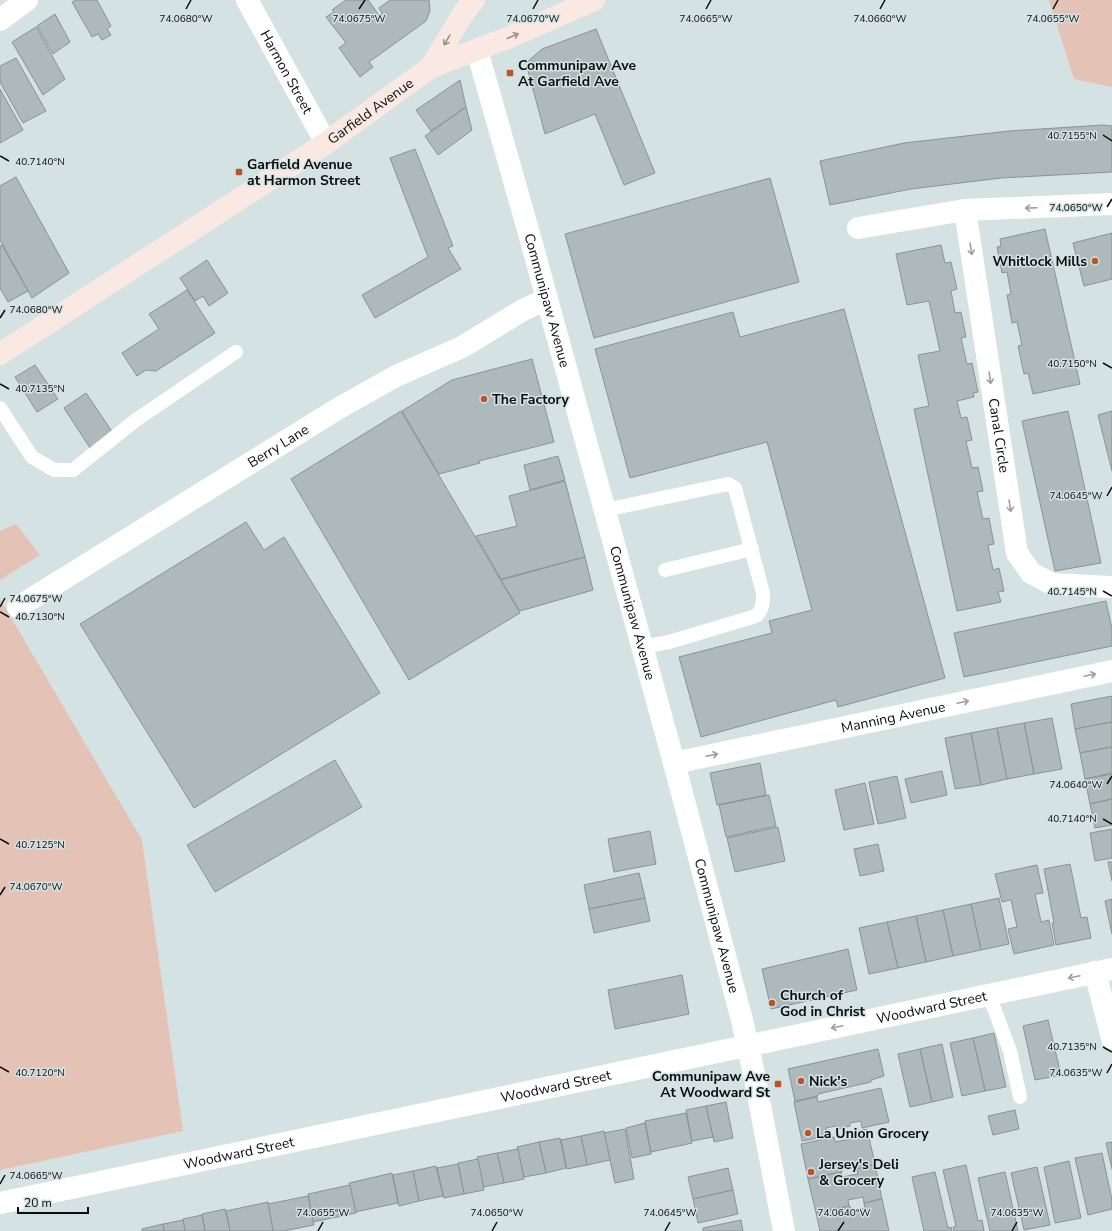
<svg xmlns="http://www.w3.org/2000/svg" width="1112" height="1231" font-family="'Nunito Sans',sans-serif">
<rect width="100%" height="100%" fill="#d5e2e3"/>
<g fill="#e4c2b5">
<path d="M1049 0H1112V87L1074 79Z"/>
<path d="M16 524 40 555 0 580V531Z"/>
<path d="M0 599 142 840 183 1131 0 1170Z"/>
</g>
<g fill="#adb9ba" stroke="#889494">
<path d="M76 0H97L111 26 107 29 111 35 102 40 98 34 92 37 72 2Z"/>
<path d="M346 0H368L379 15 382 13 379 8 390 0H429L430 11 426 21 369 62 373 67 360 77 339 48 346 43 326 17 334 12 332 10Z"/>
<path d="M55 14 70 42 53 54 37 26Z"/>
<path d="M36 27 65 79 43 95 12 42Z"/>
<path d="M596 29 655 173 624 185 595 114 545 134 526 63 542 49Z"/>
<path d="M16 58 46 111 23 123 0 82V66Z"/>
<path d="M460 80 466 107 431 131 416 110Z"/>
<path d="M0 89 23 130 0 143Z"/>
<path d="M466 107 472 130 438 155 425 136Z"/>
<path d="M1103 125 1112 126V172L1001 178 911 189 830 205 820 161 904 143 1009 131Z"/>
<path d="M415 149 453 246 448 248 461 269 375 318 362 295 428 257 390 158Z"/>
<path d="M16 177 69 273 32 298 0 240V186Z"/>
<path d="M770 178 799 282 594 338 565 234Z"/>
<path d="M1045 229 1080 384 1033 394 1028 373 1024 374 1018 346 1022 345 1017 322 1012 323 1007 295 1011 294 1007 272 1002 273 997 247 1001 246 1000 239Z"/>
<path d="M1112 233V279L1084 286 1073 243Z"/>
<path d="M2 245 28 291 8 302 0 288V246Z"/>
<path d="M941 245 945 263 951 262 957 289 951 291 955 313 961 312 966 337 961 338 967 364 972 363 978 392 973 393 974 397 957 401 961 418 967 417 972 440 966 441 972 468 978 467 983 491 977 492 983 519 989 518 994 544 988 545 993 570 999 568 1004 591 998 592 1001 602 957 611 914 409 929 406 918 355 940 351 929 301 907 305 896 254Z"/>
<path d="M207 260 228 293 209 306 203 296 195 301 180 278Z"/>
<path d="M187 290 215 333 156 371 146 370 137 376 122 353 159 329 149 314Z"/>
<path d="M844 309 945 678 838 707 836 700 701 737 679 657 772 633 769 621 812 610 767 442 630 478 595 349 733 312 740 337Z"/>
<path d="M532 359 554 442 479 461 480 463 439 474 402 411 452 380Z"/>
<path d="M35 365 58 399 37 412 15 377Z"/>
<path d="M86 393 113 433 90 448 64 408Z"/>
<path d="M401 411 520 613 409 680 291 479Z"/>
<path d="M1068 411 1101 563 1055 571 1022 421Z"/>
<path d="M1112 411V471L1098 415Z"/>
<path d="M558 456 565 480 530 490 524 465Z"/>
<path d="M565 481 585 557 501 579 476 536 517 526 509 496Z"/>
<path d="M246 522 264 550 284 537 380 693 194 808 80 624Z"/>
<path d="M585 557 593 590 520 611 501 580Z"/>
<path d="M1106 601 1112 629V646L964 677 954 633Z"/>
<path d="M1112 696V722L1075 729 1071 704Z"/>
<path d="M1052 718 1062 769 1034 774 1024 723Z"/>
<path d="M1112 722V747L1080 753 1075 729Z"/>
<path d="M1024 723 1034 774 1007 779 997 728Z"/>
<path d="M997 728 1007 779 981 785 971 733Z"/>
<path d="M971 733 981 785 955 789 945 738Z"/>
<path d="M1112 747V773L1085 779 1080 753Z"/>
<path d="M335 760 362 807 215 892 187 845Z"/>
<path d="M760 763 766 795 717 805 710 773Z"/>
<path d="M942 771 947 795 911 803 905 779Z"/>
<path d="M1112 774V799L1090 804 1085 779Z"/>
<path d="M897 776 906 818 878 824 869 782Z"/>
<path d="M865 783 874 824 844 830 835 790Z"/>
<path d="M769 795 776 826 726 837 719 805Z"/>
<path d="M1112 799V825L1095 828 1090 804Z"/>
<path d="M778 827 785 861 735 872 727 838Z"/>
<path d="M1112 829V858L1095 861 1090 833Z"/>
<path d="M650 831 656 864 614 872 608 839Z"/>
<path d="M878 844 884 871 860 876 854 849Z"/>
<path d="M1108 862H1112V881Z"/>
<path d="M1070 864 1081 918 1087 917 1091 938 1056 945 1052 923H1054L1044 869Z"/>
<path d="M1037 865 1043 893 1035 894 1041 922 1049 920 1054 945 1014 954 1008 929 1017 927 1011 900 1002 902 995 874Z"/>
<path d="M639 873 645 898 589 909 584 885Z"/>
<path d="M645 898 650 921 594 933 589 909Z"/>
<path d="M999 898 1009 944 981 950 971 904Z"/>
<path d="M1112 899V934L1105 901Z"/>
<path d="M971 904 981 950 953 956 943 910Z"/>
<path d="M943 910 953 956 926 962 916 916Z"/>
<path d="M916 916 926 962 898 968 887 922Z"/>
<path d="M887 922 898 968 869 974 859 928Z"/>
<path d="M848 949 857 990 771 1009 762 969Z"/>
<path d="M682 975 689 1014 615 1029 608 990Z"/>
<path d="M1048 1020 1061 1075 1035 1080 1023 1026Z"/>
<path d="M994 1033 1006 1087 985 1091 973 1038Z"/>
<path d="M973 1038 985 1091 962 1096 950 1043Z"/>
<path d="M942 1044 953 1097 932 1102 920 1049Z"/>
<path d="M878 1049 884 1076 871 1080V1082L818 1094V1096L795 1101 788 1069Z"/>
<path d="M920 1049 932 1102 910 1107 898 1054Z"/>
<path d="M881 1088 889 1122 862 1128 861 1121 850 1123V1126L837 1129 836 1126 826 1128 828 1136 802 1141 794 1102 817 1097 818 1102Z"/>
<path d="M726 1102 733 1138 714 1142 706 1106Z"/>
<path d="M706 1106 713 1137 692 1141 686 1110Z"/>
<path d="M1015 1110 1019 1129 993 1135 988 1116Z"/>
<path d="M686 1113 692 1143 651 1152 645 1121Z"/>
<path d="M645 1123 651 1154 632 1158 626 1128Z"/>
<path d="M625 1129 634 1179 615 1183 604 1133Z"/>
<path d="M867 1129 875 1164 857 1169 856 1164 841 1167 842 1172 808 1179 801 1144 834 1137 835 1142 851 1139 849 1133Z"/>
<path d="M604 1131 610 1160 587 1165 581 1136Z"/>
<path d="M581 1136 587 1165 567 1169 561 1140Z"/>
<path d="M560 1138 566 1168 546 1173 539 1142Z"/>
<path d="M539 1142 546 1173 524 1177 517 1147Z"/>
<path d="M1112 1142V1169L1106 1143Z"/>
<path d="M518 1149 524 1179 504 1183 497 1153Z"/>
<path d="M497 1153 504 1183 483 1187 477 1157Z"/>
<path d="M1102 1153 1112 1200V1209L1088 1215 1075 1158Z"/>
<path d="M478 1159 484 1190 464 1194 458 1163Z"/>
<path d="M1069 1161 1081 1218 1055 1223 1044 1167Z"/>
<path d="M458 1164 464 1194 444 1198 437 1168Z"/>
<path d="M875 1164 882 1199 864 1203 863 1197 848 1200 849 1206 816 1213 808 1179 841 1172 842 1177 858 1174 857 1169Z"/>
<path d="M966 1165 978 1221 982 1220 984 1231H954L953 1227 956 1226 943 1170Z"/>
<path d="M436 1166 443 1196 419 1201 413 1171Z"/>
<path d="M1037 1167 1050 1225 1024 1230 1011 1173Z"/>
<path d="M728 1168 733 1190 693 1199 688 1177Z"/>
<path d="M413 1171 419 1201 399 1206 393 1175Z"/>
<path d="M935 1172 948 1228 951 1227 952 1231H924L912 1177Z"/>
<path d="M1005 1172 1018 1231H990L978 1178Z"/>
<path d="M392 1173 398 1203 355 1212 349 1183Z"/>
<path d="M350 1185 356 1213 313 1222 308 1194Z"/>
<path d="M733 1190 738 1214 698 1223 693 1199Z"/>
<path d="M308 1196 314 1225 284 1231H273L268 1204Z"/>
<path d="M882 1199 889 1231H820L816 1213 850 1206 851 1211 865 1208 864 1203Z"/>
<path d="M268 1202 273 1231H230L226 1211Z"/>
<path d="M225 1209 230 1231H205L202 1214Z"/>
<path d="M202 1215 205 1231H185L183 1219Z"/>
<path d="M183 1220 185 1231H164L163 1224Z"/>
<path d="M741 1220 743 1231H703V1228Z"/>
<path d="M163 1224 164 1231H142V1229Z"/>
</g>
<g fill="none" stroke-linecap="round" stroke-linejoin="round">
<g stroke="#fff" stroke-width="14">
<path d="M0 408 32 457 54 470H73L136 420 236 352"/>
<path d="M605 510 728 484 735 488 763 593C763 601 763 610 756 616L669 642 642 647"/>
<path d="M665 570 752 549"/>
<path d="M989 995 1010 1051 1020 1097"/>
</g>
<g stroke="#fff" stroke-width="22">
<path id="s1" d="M247 0 326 143"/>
<path d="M0 20 27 0"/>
<path id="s2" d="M965 210 1017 553 1031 573 1052 584 1112 587"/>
<path d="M858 228 965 210 1112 204"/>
<path id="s3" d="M18 607 339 408 396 376 462 347 523 310 547 299"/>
<path id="s4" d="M674 763 1112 671"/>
<path d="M1095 972 1112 1038"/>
<path id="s5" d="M0 1203 1112 969"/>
</g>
<path stroke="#fff" stroke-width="22" id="s6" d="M477 50 530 237 674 763 742 1020 754 1074 784 1231"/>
<g stroke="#fae9e3" stroke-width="22">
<path d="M431 67 464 12 474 0"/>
<path id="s7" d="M0 354 326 143 431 67 510 37 594 0"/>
</g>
</g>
<defs><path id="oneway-shaft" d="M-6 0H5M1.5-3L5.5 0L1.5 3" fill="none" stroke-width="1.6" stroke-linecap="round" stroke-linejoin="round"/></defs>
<g stroke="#9a918e">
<use href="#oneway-shaft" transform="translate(513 36) rotate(-23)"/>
<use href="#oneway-shaft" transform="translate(447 40) rotate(121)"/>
</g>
<g stroke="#9d9e9f">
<use href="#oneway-shaft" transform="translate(1031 208) rotate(178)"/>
<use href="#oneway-shaft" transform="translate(971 249) rotate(81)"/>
<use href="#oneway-shaft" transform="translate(990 378) rotate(81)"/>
<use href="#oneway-shaft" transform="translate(1010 506) rotate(81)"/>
<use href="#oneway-shaft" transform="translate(1090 675) rotate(-12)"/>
<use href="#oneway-shaft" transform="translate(963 702) rotate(-12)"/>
<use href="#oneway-shaft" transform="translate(712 755) rotate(-12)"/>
<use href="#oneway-shaft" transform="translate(1074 977) rotate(168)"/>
<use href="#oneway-shaft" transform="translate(837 1027) rotate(168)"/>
</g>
<path fill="none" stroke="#090d0e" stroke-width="1.5" d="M186 9 191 0M359 9 365 0M533 9 538 0M706 9 711 0M880 9 885 0M1053 9 1058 0M1103 135 1112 141M0 156 9 161M1107 207 1112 199M0 318 5 310M1103 363 1112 368M0 384 9 389M1107 496 1112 487M1103 591 1112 596M0 607 5 598M0 612 9 617M1107 784 1112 776M1103 819 1112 824M0 839 9 844M0 895 5 887M1103 1047 1112 1052M0 1067 9 1072M1107 1073 1112 1064M0 1184 5 1175M318 1231 323 1222M492 1231 497 1222M665 1231 670 1222M838 1231 844 1222M1012 1231 1017 1222"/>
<g fill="#bb542a" stroke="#d5e2e3" stroke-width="1.5">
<rect x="506" y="69" width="8" height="8" rx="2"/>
<rect x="235" y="168" width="8" height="8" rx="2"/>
<circle cx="1095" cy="261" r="4"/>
<circle cx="484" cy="399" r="4"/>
<circle cx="772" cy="1003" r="4"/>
<circle cx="801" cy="1081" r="4"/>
<rect x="774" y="1080" width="8" height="8" rx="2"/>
<circle cx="808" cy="1133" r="4"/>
<circle cx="811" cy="1172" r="4"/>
</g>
<g text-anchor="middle" stroke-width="3" stroke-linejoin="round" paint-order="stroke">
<g font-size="14" font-weight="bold" fill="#090d0e" stroke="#d5e2e3" text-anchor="start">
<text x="518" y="70">Communipaw Ave<tspan x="518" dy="16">At Garfield Ave</tspan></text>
<text x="247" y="169">Garfield Avenue<tspan x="247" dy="16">at Harmon Street</tspan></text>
<text x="1087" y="266" text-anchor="end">Whitlock Mills</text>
<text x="492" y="404">The Factory</text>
<text x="780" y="1000">Church of<tspan x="780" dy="16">God in Christ</tspan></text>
<text x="770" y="1081" text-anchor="end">Communipaw Ave<tspan x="770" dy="16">At Woodward St</tspan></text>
<text x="809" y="1086">Nick's</text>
<text x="816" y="1138">La Union Grocery</text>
<text x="819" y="1169">Jersey's Deli<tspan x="819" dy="16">&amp; Grocery</tspan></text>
</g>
<g font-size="14" fill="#090d0e" stroke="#d5e2e3">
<text dy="5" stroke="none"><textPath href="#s1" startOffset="82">Harmon Street</textPath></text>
<text dy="5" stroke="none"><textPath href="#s7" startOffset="443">Garfield Avenue</textPath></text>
<text dy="5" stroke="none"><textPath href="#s6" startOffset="260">Communipaw Avenue</textPath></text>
<text dy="5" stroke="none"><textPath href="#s2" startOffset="228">Canal Circle</textPath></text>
<text dy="5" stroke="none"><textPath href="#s3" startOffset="306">Berry Lane</textPath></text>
<text dy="5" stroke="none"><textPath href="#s6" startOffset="584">Communipaw Avenue</textPath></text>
<text dy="5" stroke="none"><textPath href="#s4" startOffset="224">Manning Avenue</textPath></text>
<text dy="5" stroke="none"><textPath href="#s6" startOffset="908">Communipaw Avenue</textPath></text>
<text dy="5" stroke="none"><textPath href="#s5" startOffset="952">Woodward Street</textPath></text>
<text dy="5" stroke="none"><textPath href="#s5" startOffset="568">Woodward Street</textPath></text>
<text dy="5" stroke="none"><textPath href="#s5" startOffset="244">Woodward Street</textPath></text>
</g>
</g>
<g font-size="10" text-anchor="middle" fill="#090d0e" stroke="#d5e2e3" stroke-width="3" stroke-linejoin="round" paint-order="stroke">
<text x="186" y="22">74.0680°W</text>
<text x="359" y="22">74.0675°W</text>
<text x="533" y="22">74.0670°W</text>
<text x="1053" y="22">74.0655°W</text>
<text x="706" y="22">74.0665°W</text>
<text x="880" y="22">74.0660°W</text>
<text x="1072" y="139">40.7155°N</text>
<text x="40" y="165">40.7140°N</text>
<text x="1076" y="211">74.0650°W</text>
<text x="36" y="313">74.0680°W</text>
<text x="1072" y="367">40.7150°N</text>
<text x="40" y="392">40.7135°N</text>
<text x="1076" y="499">74.0645°W</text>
<text x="1072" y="595">40.7145°N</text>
<text x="36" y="602">74.0675°W</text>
<text x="40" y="620">40.7130°N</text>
<text x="1076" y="788">74.0640°W</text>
<text x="1072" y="822">40.7140°N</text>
<text x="40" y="848">40.7125°N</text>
<text x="36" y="890">74.0670°W</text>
<text x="1072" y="1050">40.7135°N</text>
<text x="40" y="1076">40.7120°N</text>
<text x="1076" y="1076">74.0635°W</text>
<text x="36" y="1179">74.0665°W</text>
<text x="323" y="1216">74.0655°W</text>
<text x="497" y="1216">74.0650°W</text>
<text x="670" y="1216">74.0645°W</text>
<text x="844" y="1216">74.0640°W</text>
<text x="1017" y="1216">74.0635°W</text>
</g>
<path d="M18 1207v6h70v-6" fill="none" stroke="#090d0e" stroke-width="2"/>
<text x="24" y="1207" font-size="12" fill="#090d0e" stroke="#d5e2e3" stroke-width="3" paint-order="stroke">20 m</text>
</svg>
